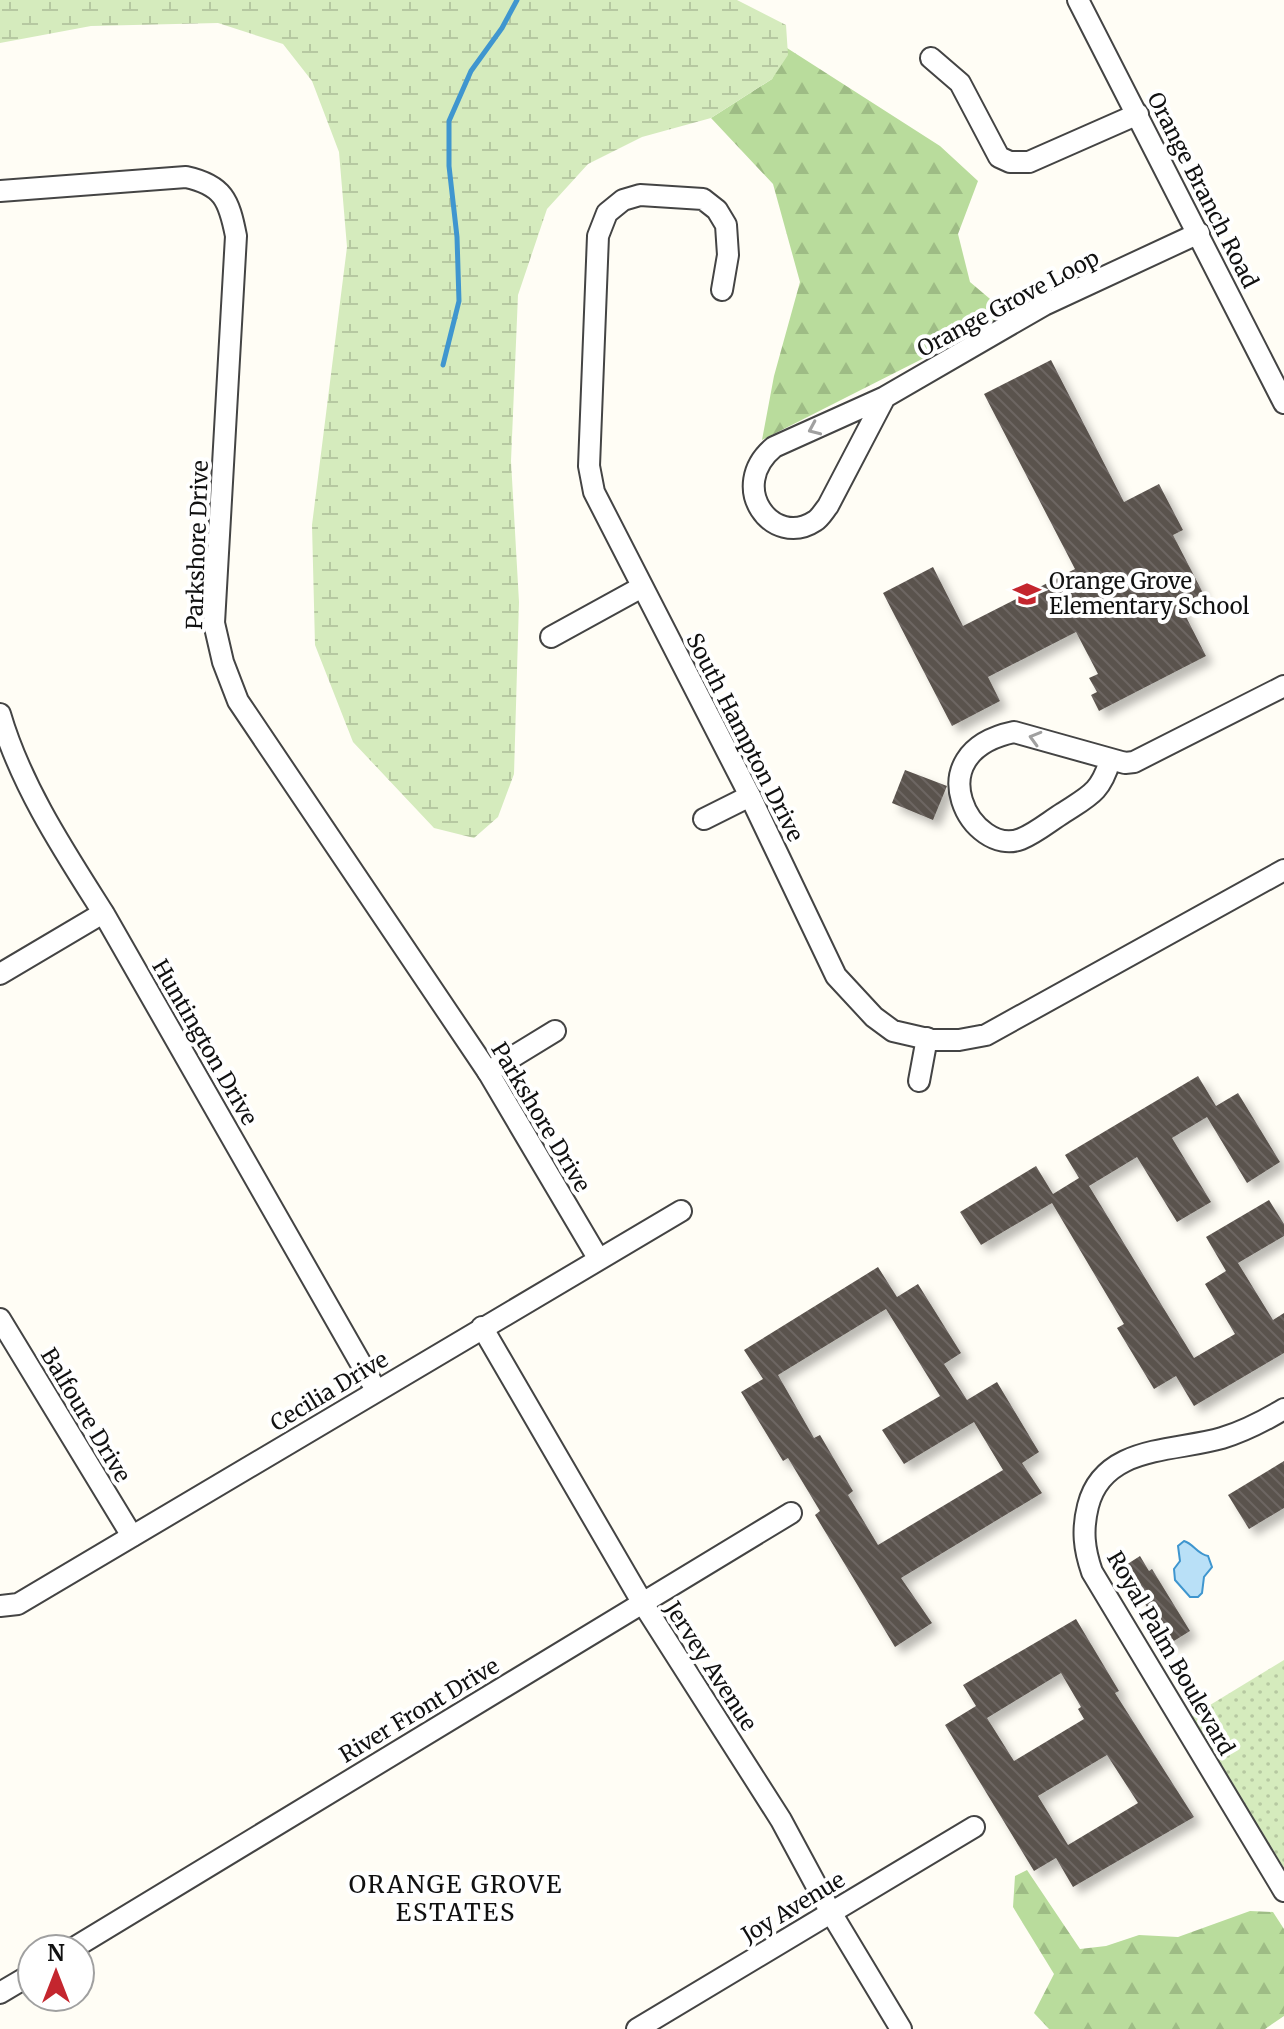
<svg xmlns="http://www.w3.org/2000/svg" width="1284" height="2029" font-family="Merriweather,serif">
<defs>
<pattern id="forest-firs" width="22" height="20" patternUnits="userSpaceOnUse" patternTransform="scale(2)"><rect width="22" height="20" fill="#b9dc9c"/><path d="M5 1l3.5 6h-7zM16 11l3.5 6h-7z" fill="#9ebc85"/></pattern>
<pattern id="wetland-marsh" width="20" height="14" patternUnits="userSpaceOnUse" patternTransform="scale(2)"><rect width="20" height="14" fill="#d5ebbd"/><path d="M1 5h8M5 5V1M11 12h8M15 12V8" fill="none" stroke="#b6c8a1"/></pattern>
<pattern id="park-dots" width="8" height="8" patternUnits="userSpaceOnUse" patternTransform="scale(2)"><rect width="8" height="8" fill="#d5ebbd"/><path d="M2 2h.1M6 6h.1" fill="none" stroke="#b6c8a1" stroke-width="1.8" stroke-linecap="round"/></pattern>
<pattern id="building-back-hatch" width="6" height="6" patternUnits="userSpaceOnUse" patternTransform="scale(2)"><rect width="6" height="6" fill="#5a524d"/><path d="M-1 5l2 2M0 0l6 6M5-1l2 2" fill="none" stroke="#6d6662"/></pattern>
<filter id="shadow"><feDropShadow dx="7" dy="7" stdDeviation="4" flood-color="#0004"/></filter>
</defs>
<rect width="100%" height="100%" fill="#fffdf5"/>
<g fill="url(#forest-firs)">
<path d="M787 48 940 146 978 181 958 234 970 282 1009 315 762 440 774 376 800 282 773 184 711 118 772 79Z"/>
<path d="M1027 1870 1080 1949 1106 1946 1139 1935 1178 1937 1250 1911 1273 1912 1284 1929V2016L1265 2029H1049L1034 2013 1054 1974 1013 1907 1015 1876Z"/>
</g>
<path fill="url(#wetland-marsh)" d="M0 0H737L786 25 788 55 772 79 711 118 642 137 588 164 547 209 518 295 511 461 519 602 514 774 498 817 474 838 434 828 353 742 315 645 312 525 347 247 339 152 312 81 283 44 218 23 91 26 0 43Z"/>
<path fill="url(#park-dots)" d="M1284 1660V1868L1192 1716Z"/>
<path fill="#b9e0f7" stroke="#3f96cf" stroke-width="2" d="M1184 1541C1194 1544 1197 1554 1208 1556L1212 1567 1204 1577 1202 1593 1198 1597H1190L1175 1580 1174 1569 1180 1561 1178 1546Z"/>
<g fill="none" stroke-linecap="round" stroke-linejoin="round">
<path stroke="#3f96cf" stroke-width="5" d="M443 365 459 301 457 237 449 166V121L471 71 502 28 517 0"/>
</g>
<g fill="url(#building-back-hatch)" fill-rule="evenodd" filter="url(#shadow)">
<path d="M1051 360 1124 502 1159 484 1183 530 1173 535 1203 593 1180 605 1206 656 1099 711 1091 695 1097 692 1089 678 1098 674 1076 632 988 677 1000 701 952 726 883 593 933 567 963 626 1075 569 984 394Z"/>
<path d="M905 770 947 786 933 820 892 803Z"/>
<path d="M1198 1076 1216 1106 1238 1093 1280 1162 1247 1183 1207 1117 1172 1138 1211 1202 1177 1222 1137 1157 1089 1186 1194 1358 1235 1334 1205 1284 1226 1271 1206 1237 1269 1200 1284 1224V1236L1238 1263 1273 1320 1284 1313V1353L1194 1406 1176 1376 1154 1389 1117 1328 1124 1324 1052 1203 981 1245 960 1212 1036 1166 1053 1194 1079 1178 1065 1155Z"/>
<path d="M878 1267 897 1297 918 1284 961 1353 944 1364 967 1400 997 1382 1039 1452 1022 1463 1042 1493 901 1578 932 1623 895 1647 815 1515 820 1511 788 1458 783 1461 741 1392 763 1379 744 1350ZM886 1309 940 1396 882 1430 904 1464 974 1422 1003 1470 878 1545 848 1495 853 1491 820 1435 814 1438 778 1375Z"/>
<path d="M1284 1461V1508L1249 1529 1228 1495Z"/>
<path d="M1140 1556 1149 1571 1152 1569 1190 1631 1169 1644 1132 1582 1135 1579 1126 1565Z"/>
<path d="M1076 1619 1119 1691 1115 1693 1194 1817 1073 1887 1056 1858 1034 1871 945 1725 976 1706 963 1685ZM1061 1673 1081 1707 1078 1709 1084 1719 1014 1761 987 1718ZM1107 1755 1138 1803 1068 1845 1038 1796Z"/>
</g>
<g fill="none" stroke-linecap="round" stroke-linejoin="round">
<g stroke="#444" stroke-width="24">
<g id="street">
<path d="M1078 0 1284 403"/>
<path d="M931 58 960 83 999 157 1010 162H1029L1138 114"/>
<path d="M0 191 186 177C223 185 229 200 236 236L214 623 223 662 238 701 488 1072 598 1258"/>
<path d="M722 290 728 255 726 225 717 210 703 199 640 195 623 200 607 213 598 236 589 466 594 492 750 796 836 976 874 1017 893 1031 932 1040H959L986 1035 1284 870"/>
<path d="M885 397 828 506C824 511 820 518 815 521 773 549 726 487 774 447L885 397 1044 305 1199 233"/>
<path d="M551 637 642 587"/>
<path d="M0 714C21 786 64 851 104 914L376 1390"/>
<path d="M1110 760C1101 792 1089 796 1063 813 1050 821 1036 833 1021 839 973 858 914 753 1014 732L1125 763 1134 762 1284 686"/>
<path d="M704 819 750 796"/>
<path d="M0 974 103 913"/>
<path d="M488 1072 555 1031"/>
<path d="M919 1081 927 1038"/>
<path d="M0 1319 132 1536"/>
<path d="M482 1327 642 1602 781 1820 830 1911 901 2029"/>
<path d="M1284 1409C1264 1421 1245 1431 1222 1438 1174 1452 1103 1445 1088 1506 1082 1530 1084 1549 1092 1572L1284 1891"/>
<path d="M0 1606 18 1604 681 1211"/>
<path d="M72 1949 791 1513"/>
<path d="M0 1993 32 1974"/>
<path d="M637 2029 974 1827"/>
</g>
</g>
<use href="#street" stroke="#fff" stroke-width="20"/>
</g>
<defs><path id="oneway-chevron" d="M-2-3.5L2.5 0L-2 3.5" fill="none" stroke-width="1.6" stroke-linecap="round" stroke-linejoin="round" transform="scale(2)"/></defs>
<g stroke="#a0a0a0">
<use href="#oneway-chevron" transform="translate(814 429) rotate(156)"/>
<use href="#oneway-chevron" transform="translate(1035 738) rotate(-164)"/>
</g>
<defs>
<g id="school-bare" transform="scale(2.16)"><path d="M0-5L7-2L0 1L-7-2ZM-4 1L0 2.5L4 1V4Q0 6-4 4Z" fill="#c4262e" stroke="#fff" stroke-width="2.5" paint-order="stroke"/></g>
</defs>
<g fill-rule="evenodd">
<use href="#school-bare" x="1027" y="594"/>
</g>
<g text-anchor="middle" stroke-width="8" stroke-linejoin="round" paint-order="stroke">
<g font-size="22" fill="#111" stroke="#fff">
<text transform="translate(1203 190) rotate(63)" y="8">Orange Branch Road</text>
<text transform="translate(1008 303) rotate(-28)" y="8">Orange Grove Loop</text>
<text transform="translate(197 545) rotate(-88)" y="8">Parkshore Drive</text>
<text transform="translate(745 737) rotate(63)" y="8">South Hampton Drive</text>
<text transform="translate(205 1042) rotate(60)" y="8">Huntington Drive</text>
<text transform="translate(541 1117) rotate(59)" y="8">Parkshore Drive</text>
<text transform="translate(329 1391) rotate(-31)" y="8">Cecilia Drive</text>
<text transform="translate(86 1415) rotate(59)" y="8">Balfoure Drive</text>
<text transform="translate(1171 1653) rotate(60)" y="8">Royal Palm Boulevard</text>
<text transform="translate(711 1666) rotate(57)" y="8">Jervey Avenue</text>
<text transform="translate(419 1710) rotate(-31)" y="8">River Front Drive</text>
<text transform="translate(793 1907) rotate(-31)" y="8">Joy Avenue</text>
</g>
<g font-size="22" fill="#111" stroke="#fff" text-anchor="start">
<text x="1049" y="589">Orange Grove<tspan x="1049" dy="25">Elementary School</tspan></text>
</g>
<g font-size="24" letter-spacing="2" fill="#111" stroke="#fff">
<text x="456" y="1893">ORANGE GROVE<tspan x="456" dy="28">ESTATES</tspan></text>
</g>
</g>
<g transform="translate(56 1973)"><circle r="38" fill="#ffffff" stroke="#a0a0a0" stroke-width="2"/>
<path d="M0-6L14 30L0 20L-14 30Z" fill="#c4262e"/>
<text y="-12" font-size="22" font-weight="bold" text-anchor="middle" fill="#111111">N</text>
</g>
</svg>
